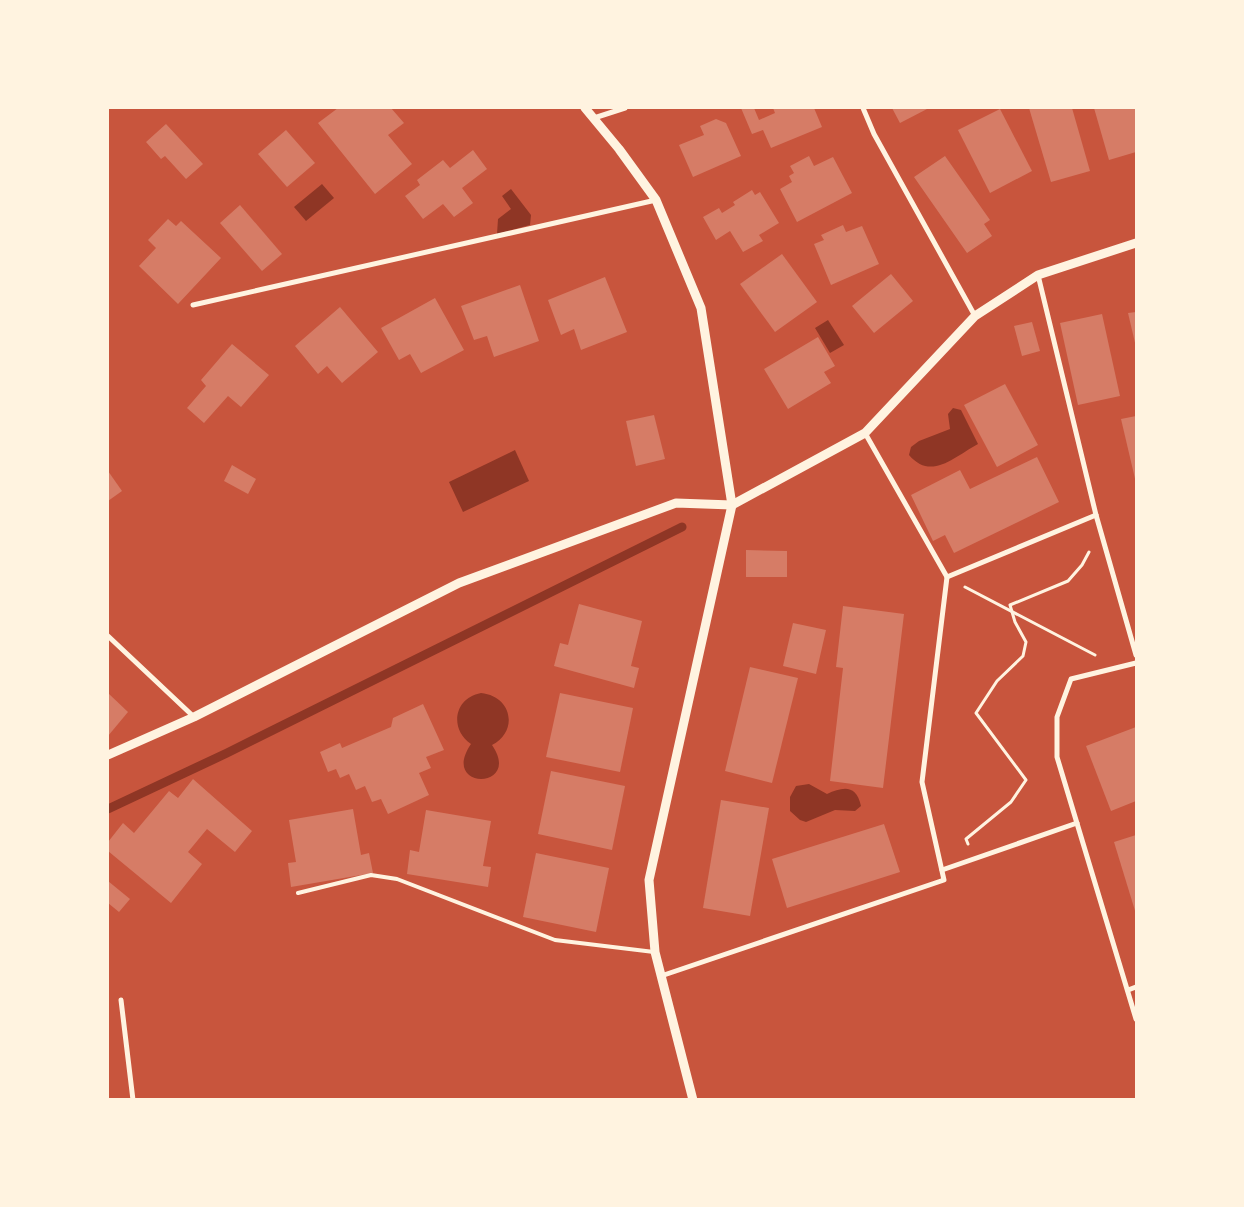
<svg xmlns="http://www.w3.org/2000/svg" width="1244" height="1207" font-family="Karla,sans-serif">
<rect width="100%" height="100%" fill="#c8553d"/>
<g fill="#8f3625">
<path d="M322 184 334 198 306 221 294 207Z"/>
<path d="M511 189 531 215 530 225 497 234 498 219 511 209 502 196Z"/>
<path d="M828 320 844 345 830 353 815 328Z"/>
<path d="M953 408 961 410 978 444C954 457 931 481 909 455L911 447 919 441 950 429 948 414Z"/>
<path d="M515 450 529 481 463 512 449 482Z"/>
<path d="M481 693C512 696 519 731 492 745 523 790 439 791 471 744 449 729 454 698 481 693Z"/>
<path d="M809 784 827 794C843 787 856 784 861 806L855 811 835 810 806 822 800 820 790 811V797L796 786Z"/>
</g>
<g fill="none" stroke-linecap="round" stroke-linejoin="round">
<path stroke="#8f3625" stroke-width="9" d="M108 809 227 753 682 527"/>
</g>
<g fill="#d67c66">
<path d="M338 108H391L404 123 388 135 412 164 375 194 318 123Z"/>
<path d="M741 108H754L759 120 775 113 773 108H814L822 127 771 148 763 130 752 134Z"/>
<path d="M892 108H929L900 123Z"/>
<path d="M1029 108H1072L1090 171 1051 182Z"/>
<path d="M1094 108H1136V152L1109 160Z"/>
<path d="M1000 109 1032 171 990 193 958 130Z"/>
<path d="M716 119 726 123 741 156 693 177 679 145 704 135 700 126Z"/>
<path d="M166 124 203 164 186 179 165 156 161 159 146 142Z"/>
<path d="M286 130 315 163 287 187 258 154Z"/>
<path d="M473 150 487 169 462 188 473 203 454 217 443 204 423 219 405 196 420 185 417 180 443 160 450 168Z"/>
<path d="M809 156 814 166 833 157 852 193 797 222 780 189 792 182 789 176 794 173 790 166Z"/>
<path d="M945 156 990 220 984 224 992 236 967 253 914 177Z"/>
<path d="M752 190 755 195 760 192 779 223 759 235 763 241 743 252 730 231 716 240 703 217 719 208 722 213 735 205 733 202Z"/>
<path d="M240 205 282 254 262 271 220 223Z"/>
<path d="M168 219 176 226 181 221 221 258 178 304 139 266 156 248 148 240Z"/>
<path d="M843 225 846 232 862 226 879 264 831 285 814 244 824 240 821 235Z"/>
<path d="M782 254 817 302 775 332 740 284Z"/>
<path d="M891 274 913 301 874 333 852 306Z"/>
<path d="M605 277 627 332 581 350 574 329 561 335 548 300Z"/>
<path d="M520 285 539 341 494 357 487 336 474 340 461 306Z"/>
<path d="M435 298 464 350 421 373 410 354 399 360 381 328Z"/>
<path d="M340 307 378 352 342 383 327 366 318 374 295 346Z"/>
<path d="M1136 312V347L1128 313Z"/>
<path d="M1102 314 1120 396 1078 405 1060 323Z"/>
<path d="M1032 322 1040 351 1022 356 1014 326Z"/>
<path d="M818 337 835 366 824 372 831 383 788 409 764 369Z"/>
<path d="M232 344 269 375 241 407 228 396 204 423 187 408 206 386 201 380Z"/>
<path d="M1005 384 1038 445 997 467 964 405Z"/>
<path d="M654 415 665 459 636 466 626 421Z"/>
<path d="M1136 416V483L1121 419Z"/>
<path d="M1037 457 1059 502 954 553 945 535 933 541 911 495 960 470 970 489Z"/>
<path d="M232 465 256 479 248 494 224 481Z"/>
<path d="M108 471 122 491 108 501Z"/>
<path d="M746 550 787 551V577H746Z"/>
<path d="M579 604 642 621 631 666 639 668 634 688 554 666 560 643 568 645Z"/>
<path d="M843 606 904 614 883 788 830 781 843 668 836 667Z"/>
<path d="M793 623 826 630 816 674 783 666Z"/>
<path d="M750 667 798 678 772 783 725 771Z"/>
<path d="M108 693 128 712 108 736Z"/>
<path d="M560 693 633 708 620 772 546 757Z"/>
<path d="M423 704 444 750 426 757 431 768 419 773 429 795 388 814 381 799 372 802 365 786 356 790 349 774 340 778 336 769 328 772 320 752 340 743 342 748 391 727 393 718Z"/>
<path d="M1136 727V801L1111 811 1086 746Z"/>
<path d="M551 771 625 786 612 850 538 834Z"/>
<path d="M193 779 252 831 235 852 207 829 188 852 202 864 171 903 108 851V842L123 823 134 833 169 791 178 798Z"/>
<path d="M721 800 769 808 750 916 703 908Z"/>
<path d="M353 809 361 855 369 853 373 873 291 887 288 863 296 862 289 820Z"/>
<path d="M426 810 491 821 483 866 491 867 488 887 407 874 410 850 419 852Z"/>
<path d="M884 824 900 872 787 908 772 859Z"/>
<path d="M1136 835V914L1114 842Z"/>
<path d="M536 853 609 868 596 932 523 917Z"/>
<path d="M108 881 130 899 119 912 108 903Z"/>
</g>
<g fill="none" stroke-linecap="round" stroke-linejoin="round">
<g stroke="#fff3e0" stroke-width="3">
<path d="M965 587 1095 655"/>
<path d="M968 844 966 839 1011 802 1026 780 976 713 997 681 1023 656 1026 642 1015 622 1010 605 1068 581 1082 565 1089 552"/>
</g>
<path stroke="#fff3e0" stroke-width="4" d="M298 893 371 875 397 879 555 940 654 952"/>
<g stroke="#fff3e0" stroke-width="5">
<path d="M863 108 874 134 975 316"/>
<path d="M594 118 625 108"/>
<path d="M1038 275 1096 515 1136 655"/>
<path d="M193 305 656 200"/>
<path d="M865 433 947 577 1096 515"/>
<path d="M108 636 194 717"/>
<path d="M1136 663 1071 679 1057 717V757L1136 1019"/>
<path d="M942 870 1077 823"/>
<path d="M661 976 944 880 922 782 947 577"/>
<path d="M1128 990 1136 987"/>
<path d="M121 1000 133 1100"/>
</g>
<g stroke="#fff3e0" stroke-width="9">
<path d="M585 108 619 149 656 200 701 308 732 505 649 880 655 952 693 1100"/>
<path d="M108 755 194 717 459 583 676 503 732 505 865 433 975 316 1038 275 1136 243"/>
</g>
</g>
<rect width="1244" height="1207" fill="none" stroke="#fff3e0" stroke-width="218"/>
</svg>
